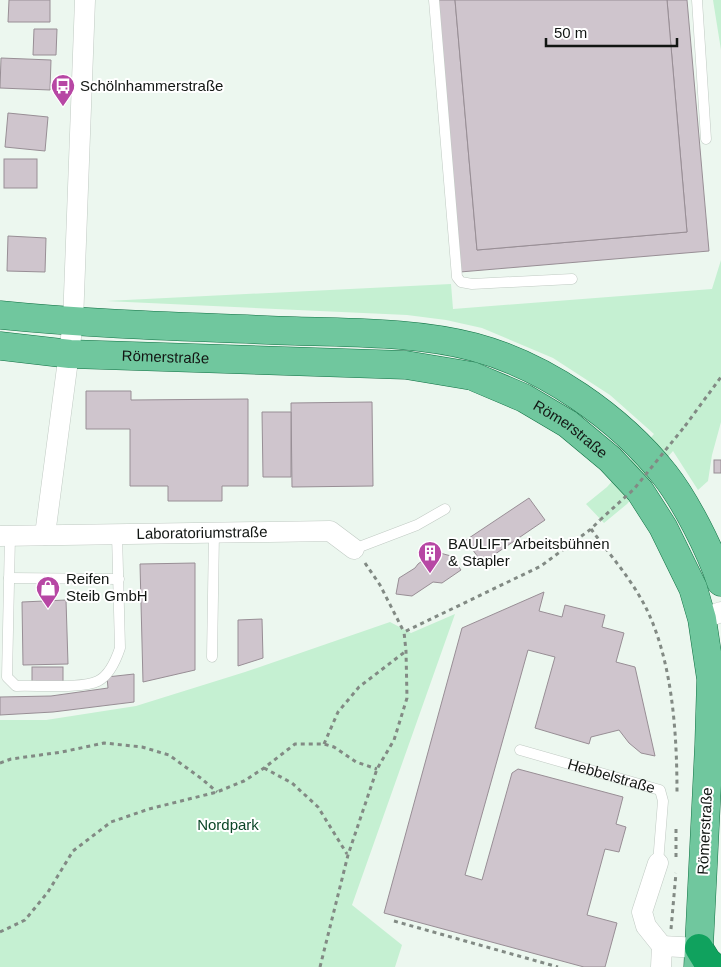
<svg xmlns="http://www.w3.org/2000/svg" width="721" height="967" font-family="Helvetica,sans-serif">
<rect width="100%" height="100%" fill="#ecf7ef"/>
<g fill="#c5f0d2">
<path d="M713 0H721V50Z"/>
<path d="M721 260V422L712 455 708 481 698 490 673 451 627 504 604 523 586 504 607 487 654 434 610 395 553 358 482 328 446 320 407 315 106 301 451 284 453 309 712 289Z"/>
<path d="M455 614 352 905 402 945 395 967H0V720H46L136 706 245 672 390 622 411 633Z"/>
</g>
<g fill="#cfc5cd" stroke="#988e95">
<path d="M9 0H50V22H8Z"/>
<path d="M437 0H455L477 250 687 232 667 0H687L709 251 460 272Z"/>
<path d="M455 0H667L687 232 477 250Z"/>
<path d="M34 29H57L56 55H33Z"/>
<path d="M1 58 51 60 50 90 0 88Z"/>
<path d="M8 113 48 117 45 151 5 147Z"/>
<rect x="4" y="159" width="33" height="29"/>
<path d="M8 236 46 238 45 272 7 271Z"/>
<path d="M86 391H131V400L248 399V486H222V501H168V486H130V429H86Z"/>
<path d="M372 402 373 486 292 487 291 403Z"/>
<path d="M262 412H291V477H263Z"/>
<rect x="714" y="460" width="7" height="13"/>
<path d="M529 498 545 520 482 563 466 540Z"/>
<path d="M440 553 451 556 461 570 442 583 433 582 412 596 396 594 399 578 415 568 418 564 422 561H427Z"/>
<path d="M195 563V670L143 682 140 564Z"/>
<path d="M544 592 539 611 562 617 565 605 605 615 602 627 624 633 616 662 635 667 655 756 641 753 629 743 619 730 591 737 589 744 535 728 555 657 528 650 465 875 482 880 512 773 518 769 623 797 616 824 626 827 619 852 605 849 587 915 617 923 605 967H584L384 913 462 628Z"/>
<path d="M66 600 68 664 23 665 22 602Z"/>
<path d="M262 619 263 658 238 666V620Z"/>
<rect x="32" y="667" width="31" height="15"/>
<path d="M134 674V702L53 712 0 715V697L51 696 108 688 107 677Z"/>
</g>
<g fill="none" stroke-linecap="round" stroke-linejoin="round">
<g stroke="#c0cac3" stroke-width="11">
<g id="lane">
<path d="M434 0 457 277 461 282 472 284 572 279"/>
<path d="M697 0 706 139"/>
<path d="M10 536 7 677 16 686C35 685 82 689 98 681 110 675 116 660 120 648L117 534"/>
<path d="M354 549 417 525 445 509"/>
<path d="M9 578 119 579"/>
<path d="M212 657 214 533"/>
<path id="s1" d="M520 750 660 790 663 801 658 863"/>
</g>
</g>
<g stroke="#c0cac3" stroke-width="21">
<g id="street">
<path d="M45 535 73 322 85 0"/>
<path id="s2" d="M0 536 330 531 354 549"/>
<path d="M702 619 721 612"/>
<path d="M658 863 642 912 646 926 662 946 661 967"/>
<path d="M662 946 699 948"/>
</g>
</g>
<g stroke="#117144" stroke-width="29">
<g id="primary">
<path d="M0 315C98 325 197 327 296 331 355 333 416 332 474 347 545 366 619 417 665 475 686 502 710 549 721 582"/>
<path id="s3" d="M0 346 70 354 406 365 472 376 524 398 568 424 610 459 640 491 663 527 693 588 702 619 711 679 709 745 698 967"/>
</g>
</g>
<g stroke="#117144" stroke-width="29">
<path id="highway" d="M699 948 707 961 714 967"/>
</g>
<g stroke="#828a84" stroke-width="3" stroke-dasharray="4 4" stroke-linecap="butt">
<path d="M685 426 721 377"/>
<path d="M591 529C610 555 633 581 647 610 673 664 677 736 677 794"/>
<path d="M365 563 380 585 404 632"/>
<path d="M324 744 338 712 359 687 406 651"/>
<path d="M0 763 11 759 62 752 104 743 142 747 169 755 202 779 217 792"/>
<path d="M264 768 292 783 318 807 347 854"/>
<path d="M676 857V828"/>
<path d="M394 921 558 967"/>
<path d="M671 929 676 873"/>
<path d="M0 932 25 920 48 892 73 851 111 822 149 809 217 792 244 781 264 768 295 744H324L334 747 356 762 377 769"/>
<path d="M320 967 348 855 377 769 394 740 407 698 406 651 404 632 541 566 591 529 600 520"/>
</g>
<use href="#lane" stroke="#fff" stroke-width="10"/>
<use href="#street" stroke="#fff" stroke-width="20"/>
<use href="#primary" stroke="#70c79e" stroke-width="28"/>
<use href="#highway" stroke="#10a25e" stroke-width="28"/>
<path stroke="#828a84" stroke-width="3" stroke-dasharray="4 4" stroke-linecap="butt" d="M600 520 634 489 685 426"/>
</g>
<defs>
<g id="bus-pin" transform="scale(1.25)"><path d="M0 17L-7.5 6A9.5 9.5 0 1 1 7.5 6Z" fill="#b747a4" stroke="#fff"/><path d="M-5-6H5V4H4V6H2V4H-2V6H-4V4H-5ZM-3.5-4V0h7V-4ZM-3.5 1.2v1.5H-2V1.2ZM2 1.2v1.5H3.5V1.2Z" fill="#fff"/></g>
<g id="building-pin" transform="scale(1.25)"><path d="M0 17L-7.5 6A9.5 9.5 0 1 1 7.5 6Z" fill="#b747a4" stroke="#fff"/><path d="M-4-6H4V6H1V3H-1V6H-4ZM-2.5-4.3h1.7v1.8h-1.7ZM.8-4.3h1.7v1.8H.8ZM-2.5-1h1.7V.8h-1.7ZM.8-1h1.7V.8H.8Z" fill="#fff"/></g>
<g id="shop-pin" transform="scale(1.25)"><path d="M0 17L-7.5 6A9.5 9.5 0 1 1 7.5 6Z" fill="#b747a4" stroke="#fff"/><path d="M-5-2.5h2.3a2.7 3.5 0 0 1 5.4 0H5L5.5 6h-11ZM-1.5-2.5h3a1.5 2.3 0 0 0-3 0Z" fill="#fff"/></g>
</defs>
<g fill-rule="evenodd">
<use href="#bus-pin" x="63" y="86"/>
<use href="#building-pin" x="430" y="553"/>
<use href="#shop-pin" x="48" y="588"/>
</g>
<g text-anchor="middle" stroke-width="4" stroke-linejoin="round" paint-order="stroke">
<g font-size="15" fill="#121613" stroke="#fff" text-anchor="start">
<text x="80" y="91">Schölnhammerstraße</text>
<text x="448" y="549">BAULIFT Arbeitsbühnen<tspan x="448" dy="17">&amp; Stapler</tspan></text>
<text x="66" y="584">Reifen<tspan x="66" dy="17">Steib GmbH</tspan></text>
</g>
<g font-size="15" fill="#121613" stroke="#fff">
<text dy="5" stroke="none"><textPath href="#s3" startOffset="166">Römerstraße</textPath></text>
<text dy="5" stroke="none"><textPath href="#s3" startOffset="586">Römerstraße</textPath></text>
<text dy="5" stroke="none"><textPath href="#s2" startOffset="202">Laboratoriumstraße</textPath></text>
<text dy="5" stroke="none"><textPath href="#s1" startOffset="95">Hebbelstraße</textPath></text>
<text transform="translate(705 831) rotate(-87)" y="5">Römerstraße</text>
</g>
<g font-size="15" fill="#0b4627" stroke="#fff">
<text x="228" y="830">Nordpark</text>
</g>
</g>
<path d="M546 38v8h131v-8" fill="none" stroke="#121613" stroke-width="2.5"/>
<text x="554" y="38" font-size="15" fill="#121613" stroke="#ffffff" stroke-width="4" paint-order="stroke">50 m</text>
</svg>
